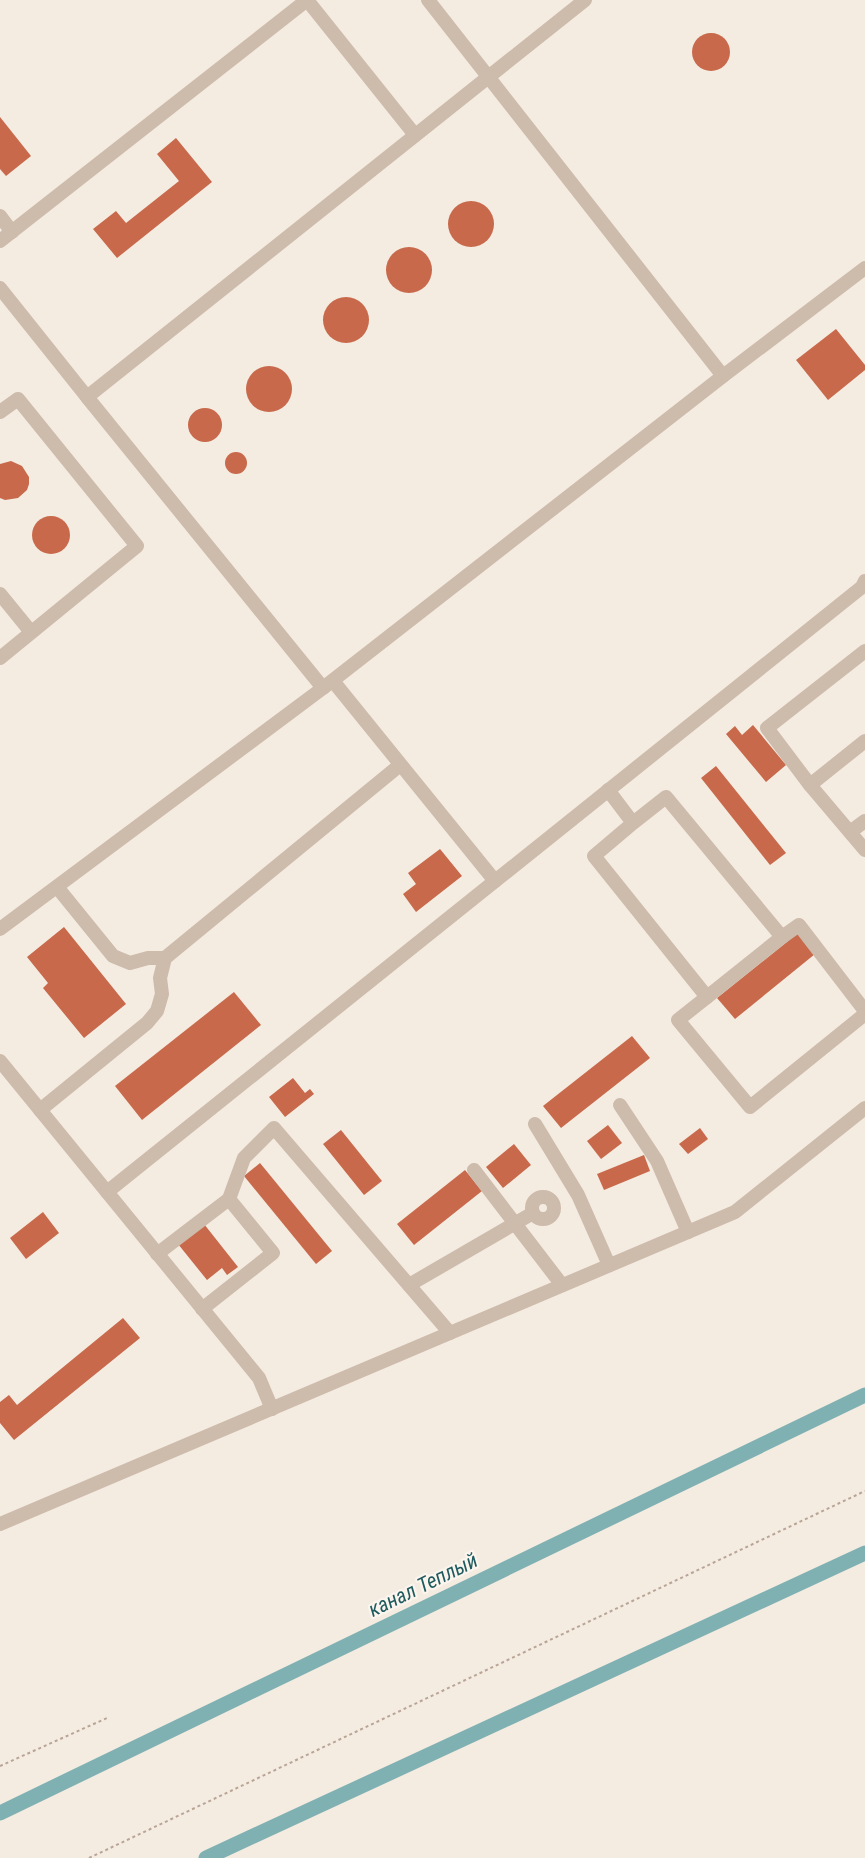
<svg xmlns="http://www.w3.org/2000/svg" width="865" height="1858" font-family="'Roboto Condensed',sans-serif">
<rect width="100%" height="100%" fill="#f4ebe1"/>
<g fill="none" stroke-linecap="round" stroke-linejoin="round">
<g stroke="#7fb0b2" stroke-width="15">
<path d="M0 1813 865 1395"/>
<path d="M206 1858 865 1553"/>
</g>
</g>
<g fill="#c8694b">
<circle cx="711" cy="52" r="19"/>
<path d="M0 117 31 156 6 176 0 169Z"/>
<path d="M176 138 212 182 117 258 93 229 116 211 126 223 179 181 157 154Z"/>
<circle cx="471" cy="224" r="23"/>
<circle cx="409" cy="270" r="23"/>
<circle cx="346" cy="320" r="23"/>
<path d="M836 329 865 365V370L828 400 796 360Z"/>
<circle cx="269" cy="389" r="23"/>
<circle cx="205" cy="425" r="17"/>
<circle cx="236" cy="463" r="11"/>
<path d="M11 461 22 466 29 477V484L27 490 18 498 5 500 0 498V464Z"/>
<circle cx="51" cy="535" r="19"/>
<path d="M753 725 786 765 766 782 726 734 735 726 742 735Z"/>
<path d="M716 766 786 853 770 865 701 778Z"/>
<path d="M440 849 462 876 416 912 403 894 416 884 408 873Z"/>
<path d="M64 927 126 1004 84 1038 43 988 48 983 27 957Z"/>
<path d="M798 933 815 954 735 1019 717 998Z"/>
<path d="M234 992 261 1025 142 1120 115 1086Z"/>
<path d="M632 1036 650 1058 561 1128 543 1106Z"/>
<path d="M293 1078 305 1093 310 1089 314 1094 285 1117 269 1097Z"/>
<path d="M608 1125 622 1143 601 1159 587 1141Z"/>
<path d="M700 1128 708 1139 688 1154 679 1144Z"/>
<path d="M341 1130 382 1181 364 1195 323 1144Z"/>
<path d="M514 1144 531 1165 503 1188 486 1167Z"/>
<path d="M644 1155 650 1171 604 1190 597 1174Z"/>
<path d="M260 1163 332 1251 316 1264 244 1176Z"/>
<path d="M465 1170 482 1191 414 1245 397 1224Z"/>
<path d="M43 1212 59 1233 26 1259 10 1238Z"/>
<path d="M204 1224 238 1267 227 1275 222 1268 207 1280 178 1244Z"/>
<path d="M123 1318 140 1338 14 1440 0 1423V1402L9 1395 17 1405Z"/>
</g>
<g fill="none" stroke-linecap="round" stroke-linejoin="round">
<g stroke="#b9a596" stroke-width="2" stroke-dasharray="3 3" stroke-linecap="butt">
<path d="M0 1766 107 1718"/>
<path d="M89 1858 865 1491"/>
</g>
<g stroke="#cdbbac" stroke-width="14">
<path d="M428 0 723 376 865 268"/>
<path d="M585 0 87 397 323 688 723 376"/>
<path d="M0 216 12 232"/>
<path d="M0 241 307 0 415 135"/>
<path d="M0 288 87 397"/>
<path d="M0 412 18 399 137 546 0 658"/>
<path d="M0 594 31 632"/>
<path d="M865 651 767 728 810 785 865 741"/>
<path d="M333 681 495 881"/>
<path d="M810 785 865 850"/>
<path d="M608 790 633 823 666 797 782 937 707 997 594 856 633 823"/>
<path d="M850 832 865 821"/>
<path d="M57 887 113 956 130 963 148 958H165"/>
<path d="M0 929 323 688"/>
<path d="M782 937 799 925 865 1011"/>
<path d="M707 997 678 1020 750 1107 865 1014"/>
<path d="M0 1061 259 1378 272 1409"/>
<path d="M620 1105 657 1161 688 1232"/>
<path d="M40 1110 147 1023 157 1011 162 994 160 978 165 958 400 765"/>
<path d="M535 1124 578 1195 609 1265"/>
<path d="M474 1170 562 1285"/>
<path d="M107 1192 862 587 865 581"/>
<circle cx="543" cy="1208" r="11"/>
<path d="M157 1254 229 1199 244 1158 274 1128 450 1333"/>
<path d="M409 1285 533 1213"/>
<path d="M202 1309 273 1253 229 1199"/>
<path d="M0 1524 735 1212 865 1108"/>
</g>
</g>
<g text-anchor="middle" stroke-width="4.5" stroke-linejoin="round" paint-order="stroke">
<g font-size="21" font-style="italic" fill="#1f5a5e" stroke="#fbf5ee">
<text transform="translate(423 1585) rotate(-26)" y="7">канал Теплый</text>
</g>
</g>
</svg>
